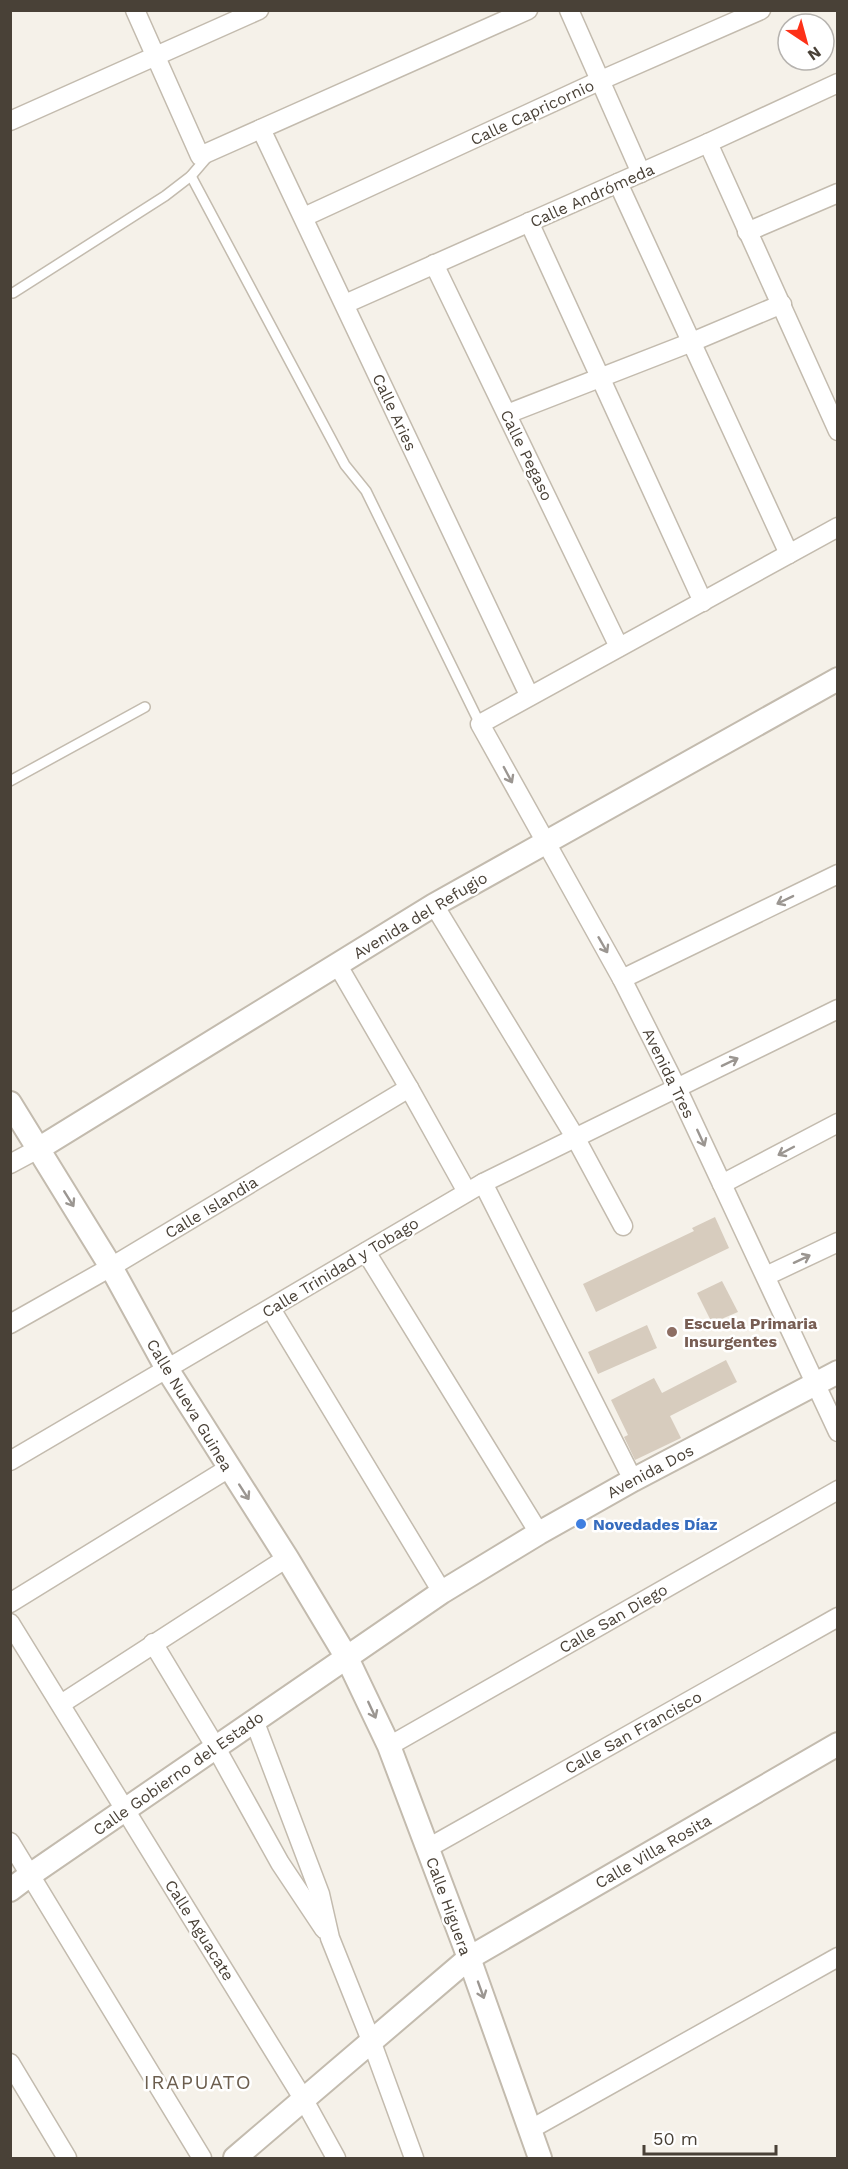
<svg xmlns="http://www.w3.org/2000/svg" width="848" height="2169" font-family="'Work Sans',sans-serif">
<rect width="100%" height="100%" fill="#f5f1e9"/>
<g fill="#d7ccbe">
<path d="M715 1217 729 1248 596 1312 583 1284 694 1231 692 1228Z"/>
<path d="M722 1281 738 1312 712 1323 697 1293Z"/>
<path d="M647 1325 657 1348 598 1374 588 1352Z"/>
<path d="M726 1360 737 1382 670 1416 681 1438 635 1460 624 1437 628 1435 611 1400 654 1378 662 1393Z"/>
</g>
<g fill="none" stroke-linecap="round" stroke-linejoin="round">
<g stroke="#c3bbae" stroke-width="12">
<g id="service">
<path d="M191 176 345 465 366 491 480 724"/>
<path d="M13 293 165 196 191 176 209 155"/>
<path d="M10 781 145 707"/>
</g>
</g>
<g stroke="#c3bbae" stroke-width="21">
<g id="minor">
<path d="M135 10 200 156 528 10"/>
<path d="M569 10 641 173"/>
<path d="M10 121 259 10"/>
<path d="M261 129 529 695"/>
<path d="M708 143 838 431"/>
<path d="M618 183 789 554"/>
<path d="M304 217 599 81 761 10"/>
<path d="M529 222 703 602"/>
<path d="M747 232 838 193"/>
<path d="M434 264 619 647"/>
<path d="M345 304 708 143 838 83"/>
<path d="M507 414 692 342 782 304"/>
<path d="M838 527 480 724 622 979 677 1088 838 1432"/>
<path d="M434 905 575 1137 623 1226"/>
<path d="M337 964 409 1088 467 1192"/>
<path d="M622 979 838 874"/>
<path d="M10 1164 38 1149"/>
<path d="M483 1183 633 1480"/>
<path d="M722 1184 838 1123"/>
<path d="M366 1252 539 1533"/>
<path d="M766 1276 838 1242"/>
<path d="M271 1309 442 1592"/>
<path d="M10 1324 111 1267 409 1088"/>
<path d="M10 1461 483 1183 838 1009"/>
<path d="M10 1603 229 1468"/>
<path d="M10 1623 304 2100 336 2158"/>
<path d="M153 1643 215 1746 280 1863 324 1929"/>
<path d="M61 1704 287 1558"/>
<path d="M254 1720 320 1894 330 1938 372 2043 414 2158"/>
<path d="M389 1746 838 1490"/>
<path d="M10 1842 202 2158"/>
<path d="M428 1848 838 1617"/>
<path d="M10 2063 67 2158"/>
<path d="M531 2129 838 1957"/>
</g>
</g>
<g stroke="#c3bbae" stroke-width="26">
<g id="tertiary">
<path d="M10 1103 111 1267 167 1369 287 1558 347 1658 389 1746 469 1958 540 2158"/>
<path d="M38 1149 434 905 838 679"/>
<path d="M10 1890 30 1875 442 1592 539 1533 633 1480 838 1372"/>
<path d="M235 2158 469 1958 838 1744"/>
</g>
</g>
<use href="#service" stroke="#fff" stroke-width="9"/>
<use href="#minor" stroke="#fff" stroke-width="18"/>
<use href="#tertiary" stroke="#fff" stroke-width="22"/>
</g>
<defs><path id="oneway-shaft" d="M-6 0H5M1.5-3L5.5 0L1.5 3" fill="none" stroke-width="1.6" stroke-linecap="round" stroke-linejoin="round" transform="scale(1.5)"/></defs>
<g stroke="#9b9691">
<use href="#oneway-shaft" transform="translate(508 775) rotate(62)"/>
<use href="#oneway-shaft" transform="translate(785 900) rotate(154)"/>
<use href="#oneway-shaft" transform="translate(603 945) rotate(60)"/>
<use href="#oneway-shaft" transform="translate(730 1062) rotate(-26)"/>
<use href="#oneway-shaft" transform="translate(701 1138) rotate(65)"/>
<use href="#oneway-shaft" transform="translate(786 1151) rotate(152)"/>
<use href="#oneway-shaft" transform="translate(69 1199) rotate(58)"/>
<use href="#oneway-shaft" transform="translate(802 1259) rotate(-25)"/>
<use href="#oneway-shaft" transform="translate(244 1492) rotate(57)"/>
<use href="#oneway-shaft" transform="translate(372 1710) rotate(65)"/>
<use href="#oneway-shaft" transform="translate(481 1990) rotate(70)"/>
</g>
<circle fill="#8d6e63" stroke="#fff" stroke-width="2" cx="672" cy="1332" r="6"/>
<circle fill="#3f7fe0" stroke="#fff" stroke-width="2" cx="581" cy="1524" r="6"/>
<g text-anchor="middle" stroke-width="5" stroke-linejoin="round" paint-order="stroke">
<g font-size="16" fill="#494137" stroke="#fff">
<text transform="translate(532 112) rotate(-25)" y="6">Calle Capricornio</text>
<text transform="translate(592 195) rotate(-24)" y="6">Calle Andrómeda</text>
<text transform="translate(395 412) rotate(65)" y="6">Calle Aries</text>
<text transform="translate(527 455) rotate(64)" y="6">Calle Pegaso</text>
<text transform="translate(420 915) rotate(-31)" y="6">Avenida del Refugio</text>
<text transform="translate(669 1073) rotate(64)" y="6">Avenida Tres</text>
<text transform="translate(211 1207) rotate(-31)" y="6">Calle Islandia</text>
<text transform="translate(340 1267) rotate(-31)" y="6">Calle Trinidad y Tobago</text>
<text transform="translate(190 1405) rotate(59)" y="6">Calle Nueva Guinea</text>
<text transform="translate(650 1471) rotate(-28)" y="6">Avenida Dos</text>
<text transform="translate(613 1618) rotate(-30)" y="6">Calle San Diego</text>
<text transform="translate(633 1732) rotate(-29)" y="6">Calle San Francisco</text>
<text transform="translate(178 1773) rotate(-35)" y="6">Calle Gobierno del Estado</text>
<text transform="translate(653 1851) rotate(-30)" y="6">Calle Villa Rosita</text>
<text transform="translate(449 1906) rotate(70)" y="6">Calle Higuera</text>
<text transform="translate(200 1930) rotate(58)" y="6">Calle Aguacate</text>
</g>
<g font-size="16" font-weight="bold" fill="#785e54" stroke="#fff" text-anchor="start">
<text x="684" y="1329">Escuela Primaria<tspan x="684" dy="18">Insurgentes</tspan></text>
</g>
<g font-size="16" font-weight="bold" fill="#366cbe" stroke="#fff" text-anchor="start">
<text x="593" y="1530">Novedades Díaz</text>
</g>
<g font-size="20" letter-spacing="1.5" fill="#6c5e4e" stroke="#fff">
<text x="198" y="2089">IRAPUATO</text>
</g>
</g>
<rect width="848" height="2169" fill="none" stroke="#494137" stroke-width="24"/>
<g transform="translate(806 42) rotate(144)"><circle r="28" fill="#ffffff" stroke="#b6b3af" stroke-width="1.5"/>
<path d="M0-4.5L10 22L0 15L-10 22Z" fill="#fd3118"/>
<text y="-9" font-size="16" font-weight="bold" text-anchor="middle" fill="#494137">N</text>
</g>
<path d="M644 2145v9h132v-9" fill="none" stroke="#494137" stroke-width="3"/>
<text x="653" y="2145" font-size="18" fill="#494137" stroke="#ffffff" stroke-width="4.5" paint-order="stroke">50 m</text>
</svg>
